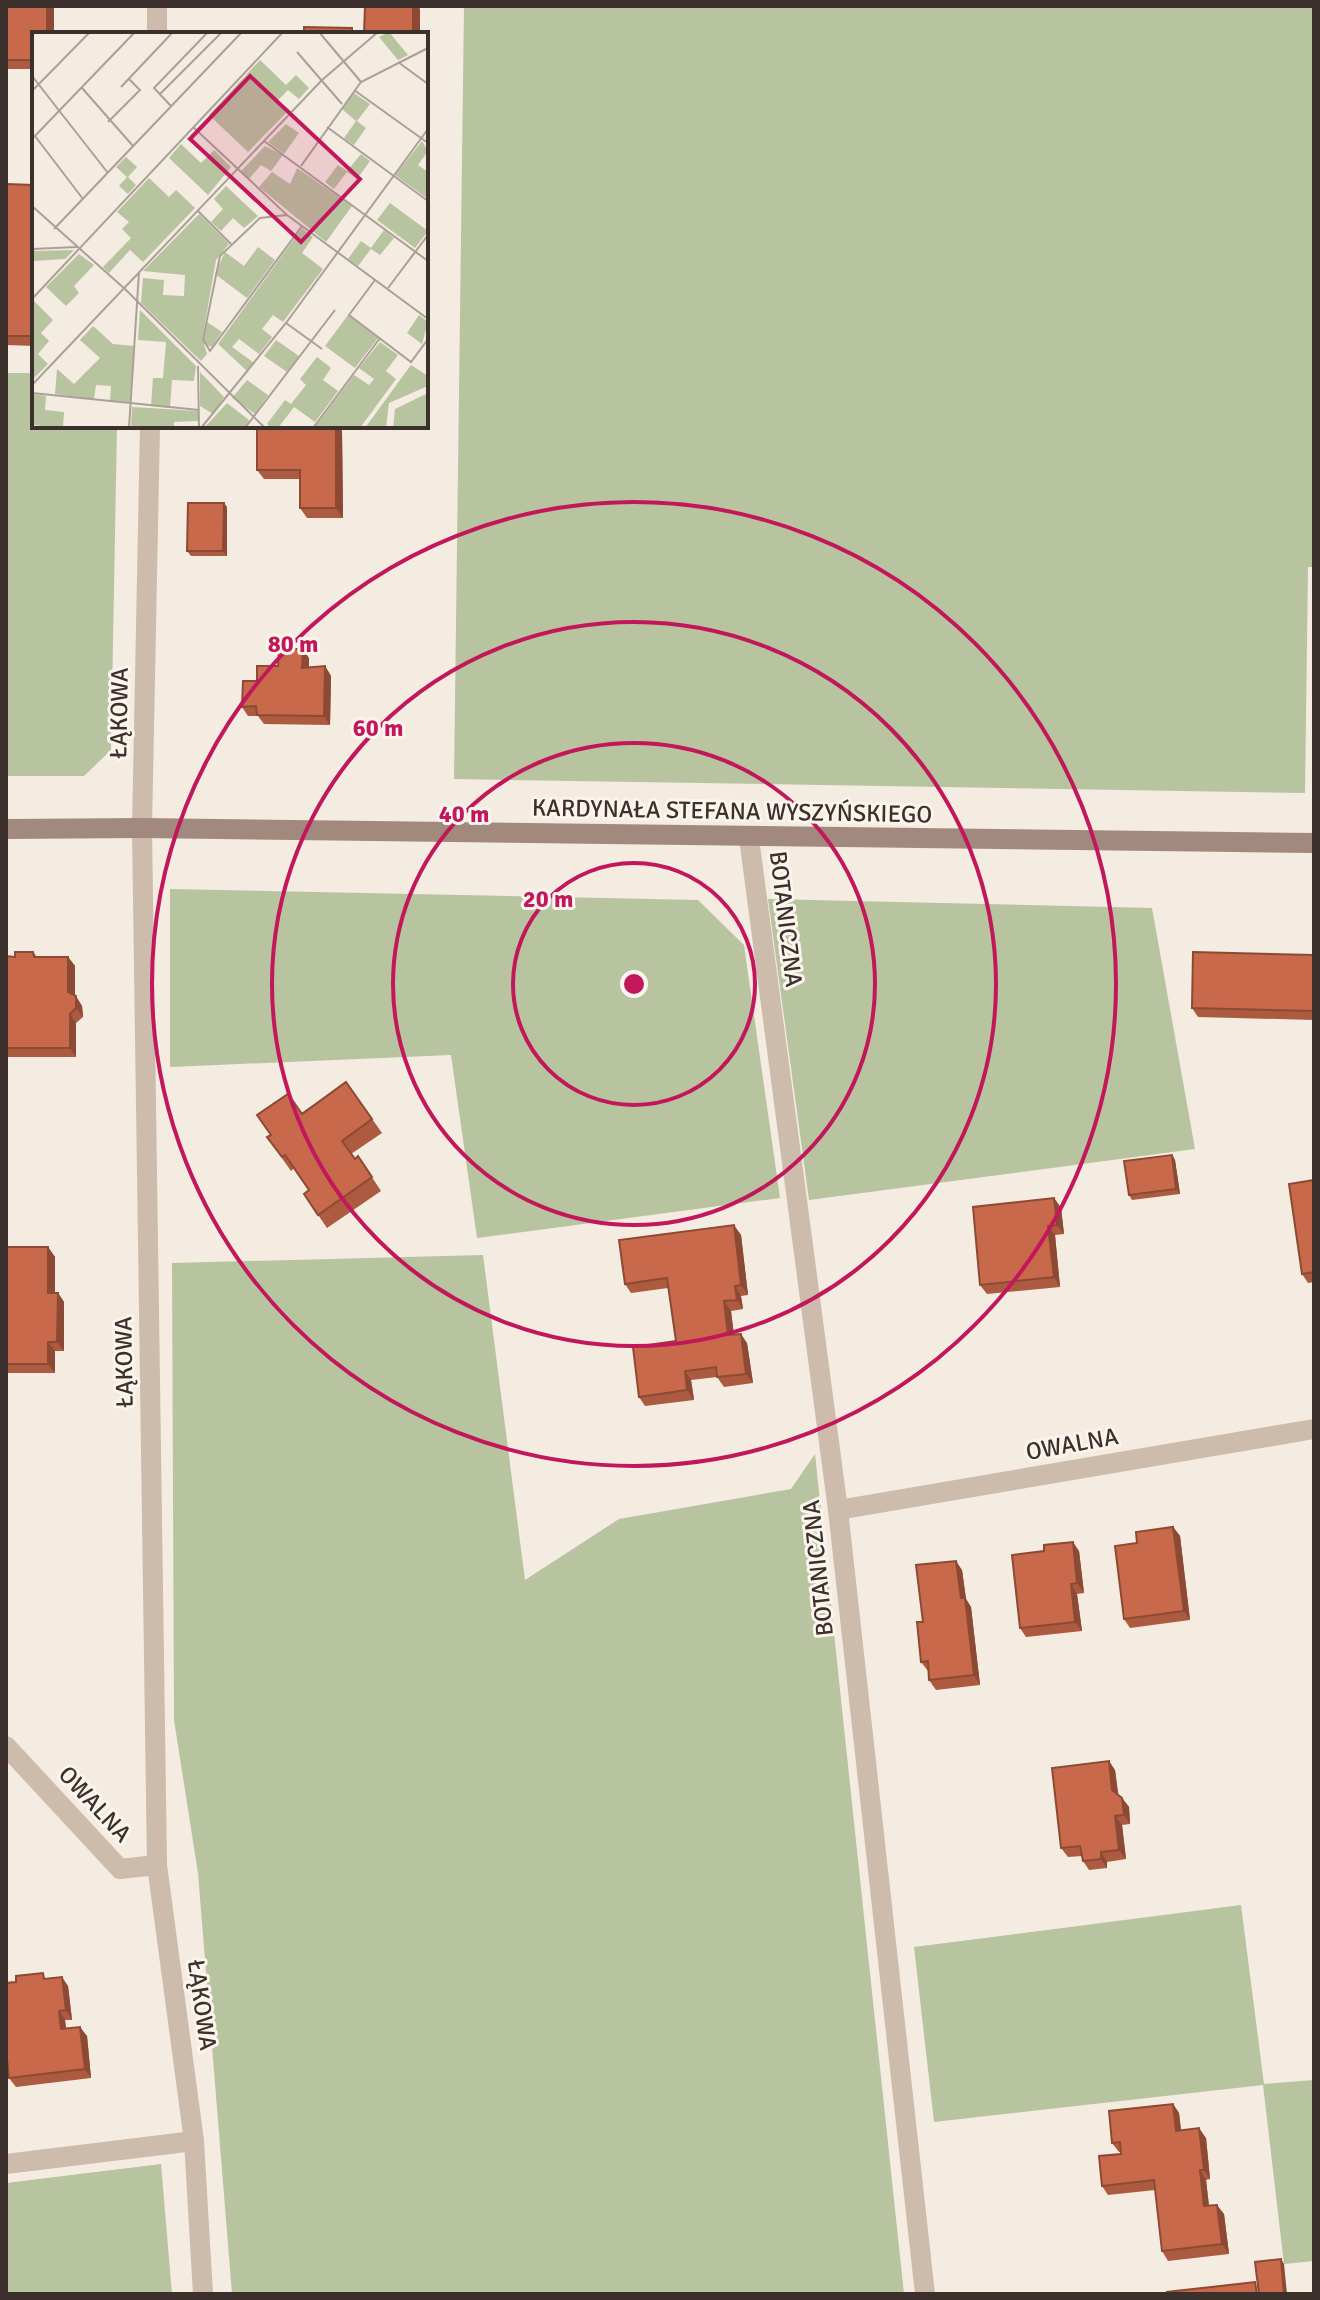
<svg xmlns="http://www.w3.org/2000/svg" width="1320" height="2300" font-family="Signika,sans-serif">
<rect width="100%" height="100%" fill="#f4ebe1"/>
<g fill="#b8c4a0">
<path d="M464 6H1314V567H1308L1305 793 454 779Z"/>
<path d="M6 373H34V426H117L111 750 84 776H6Z"/>
<path d="M170 889 698 900 744 945 780 1198 477 1238 451 1055 170 1067Z"/>
<path d="M768 899 1152 908 1195 1149 809 1200Z"/>
<path d="M483 1255 525 1580 619 1519 791 1489 815 1454 904 2294H232L198 1873 174 1720 172 1263Z"/>
<path d="M1241 1905 1264 2084 1314 2080V2261L1284 2264 1263 2085 934 2122 914 1947Z"/>
<path d="M161 2164 172 2294H6V2183Z"/>
</g>
<g fill="none" stroke-linecap="round" stroke-linejoin="round">
<g stroke="#cdbbac" stroke-width="20">
<path d="M157 34V6"/>
<path d="M150 426 142 828 157 1865 194 2141 203 2294"/>
<path d="M749 838 838 1510 925 2294"/>
<path d="M838 1510 1314 1429"/>
<path d="M6 1746 120 1869 157 1865"/>
<path d="M6 2164 194 2141"/>
</g>
<path stroke="#a18a7d" stroke-width="20" d="M6 829 142 828 1314 843"/>
</g>
<g fill="#ac5a40">
<path d="M6 6H54V34H34V69H6Z"/>
<path d="M6 184 34 185V346L6 345Z"/>
<path d="M257 426H339L342 431 343 518H307L300 508V479H264L257 470Z"/>
<path d="M227 507V556H191L187 551Z"/>
<path d="M309 658V668L325 666 331 676 330 725 264 724 258 716H248L242 707 278 666Z"/>
<path d="M33 952 37 957H68L75 966V996L82 1006 83 1017 76 1023V1057H6V956L15 957Z"/>
<path d="M1314 955V1020L1198 1017 1192 1008Z"/>
<path d="M346 1082 382 1133 351 1154 355 1159 358 1156 381 1191 327 1228 304 1194 309 1190 294 1168 291 1171 267 1137Z"/>
<path d="M1172 1155 1175 1160 1180 1194 1132 1200 1129 1195Z"/>
<path d="M1314 1180V1282L1308 1283 1302 1274Z"/>
<path d="M1054 1198 1061 1208 1064 1234 1055 1235 1060 1287 987 1294 980 1285Z"/>
<path d="M741 1235 748 1295 741 1296 743 1309 731 1311 734 1335 747 1343 753 1383 724 1387 717 1377 691 1380 694 1400 645 1406 639 1397 676 1341 668 1288 631 1293 625 1284Z"/>
<path d="M6 1247H48L55 1257V1293H58L64 1302V1351H55V1373H6Z"/>
<path d="M1173 1527 1180 1536 1190 1620 1130 1628 1124 1619 1137 1543Z"/>
<path d="M1079 1551 1084 1593 1077 1594 1082 1631 1026 1637 1020 1628Z"/>
<path d="M962 1570 966 1599 971 1607 980 1685 936 1690 929 1680 928 1671 921 1662 923 1622Z"/>
<path d="M1115 1770 1118 1795 1122 1798 1129 1807 1130 1824 1122 1825 1126 1859 1107 1862V1868L1089 1870 1083 1861 1082 1856 1068 1857 1061 1848Z"/>
<path d="M47 1978 68 1986 72 2020H65L66 2028 87 2036 91 2078 16 2087 9 2078Z"/>
<path d="M1173 2104 1179 2113 1181 2130 1206 2138 1210 2179 1206 2180 1209 2206 1224 2214 1229 2254 1168 2261 1162 2251 1155 2190 1108 2195 1102 2186 1121 2154V2152H1119L1112 2143Z"/>
</g>
<g fill="#8c4a34">
<rect x="47" y="6" width="7" height="28"/>
<path d="M413 6H418L420 9V34H413Z"/>
<path d="M336 426H339L342 431 343 518 336 508Z"/>
<path d="M224 503 227 507V556L223 551Z"/>
<path d="M303 649 309 658V677L302 668Z"/>
<path d="M325 666 331 676 330 725 324 716Z"/>
<path d="M68 957 75 966V1001L68 992Z"/>
<path d="M76 996 82 1006 83 1017 76 1008Z"/>
<path d="M70 1014 76 1023V1057L70 1048Z"/>
<path d="M1172 1155 1175 1160 1180 1194 1176 1189Z"/>
<path d="M1054 1198 1061 1208 1064 1234 1057 1225Z"/>
<path d="M734 1225 741 1235 748 1295 741 1285Z"/>
<path d="M1048 1226 1055 1235 1060 1287 1054 1277Z"/>
<path d="M48 1247 55 1257V1302L48 1293Z"/>
<path d="M735 1286 741 1296 743 1309 737 1300Z"/>
<path d="M58 1293 64 1302V1351L57 1342Z"/>
<path d="M724 1301 731 1311 735 1345 728 1335Z"/>
<path d="M741 1334 747 1343 753 1383 746 1374Z"/>
<path d="M48 1342 55 1351V1373L48 1364Z"/>
<path d="M685 1371 691 1380 694 1400 687 1390Z"/>
<path d="M1173 1527 1180 1536 1190 1620 1184 1611Z"/>
<path d="M1073 1542 1079 1551 1084 1593 1077 1583Z"/>
<path d="M956 1561 962 1570 966 1599 971 1607 980 1685 974 1675 961 1598Z"/>
<path d="M1071 1584 1077 1594 1082 1631 1075 1622Z"/>
<path d="M1109 1761 1115 1770 1119 1799 1112 1790Z"/>
<path d="M1122 1798 1129 1807 1130 1824 1124 1815Z"/>
<path d="M1115 1816 1122 1825 1126 1859 1119 1850Z"/>
<path d="M1101 1852 1107 1862V1868L1101 1859Z"/>
<path d="M62 1977 68 1986 72 2020 66 2010Z"/>
<path d="M59 2011 65 2020 67 2038 61 2029Z"/>
<path d="M80 2027 87 2036 91 2078 85 2069Z"/>
<path d="M1173 2104 1179 2113 1182 2140 1176 2131Z"/>
<path d="M1199 2128 1206 2138 1210 2179 1204 2170Z"/>
<path d="M1200 2170 1206 2180 1210 2215 1204 2206Z"/>
<path d="M1217 2205 1224 2214 1229 2254 1222 2244Z"/>
<path d="M1281 2259 1284 2264 1287 2294H1284Z"/>
</g>
<g fill="#c8694b" stroke="#8c4a34" stroke-width="2">
<path d="M6 6H47V34H34V60H6Z"/>
<path d="M365 6H413V34H304V27L352 28V34H364Z"/>
<path d="M6 184 34 185V336H6Z"/>
<path d="M257 426H336V508H300V470H257Z"/>
<path d="M188 503H224L223 551H187Z"/>
<path d="M279 649H303L302 668 325 666 324 716 257 715 256 706 242 707 243 681H257V666H278Z"/>
<path d="M15 952H33L34 957H68V992L76 996V1008L70 1014V1048H6V956L15 957Z"/>
<path d="M1193 952 1314 955V1011L1192 1008Z"/>
<path d="M346 1082 372 1119 342 1141 355 1159 358 1156 372 1177 318 1215 304 1194 309 1190 285 1155 282 1157 267 1137 271 1135 257 1115 288 1094 302 1114Z"/>
<path d="M1172 1155 1176 1189 1129 1195 1124 1161Z"/>
<path d="M1314 1180V1272L1302 1274 1289 1184Z"/>
<path d="M1054 1198 1057 1225 1048 1226 1054 1277 980 1285 973 1207Z"/>
<path d="M734 1225 741 1285 735 1286 737 1300 724 1301 728 1335 741 1334 746 1374 717 1377 716 1367 685 1371 687 1390 639 1397 633 1347 676 1341 667 1278 625 1284 619 1240Z"/>
<path d="M6 1247H48V1293H58L57 1342H48V1364H6Z"/>
<path d="M1173 1527 1184 1611 1124 1619 1115 1546 1137 1543 1136 1532Z"/>
<path d="M1073 1542 1077 1583 1071 1584 1075 1622 1020 1628 1012 1555 1044 1551V1545Z"/>
<path d="M956 1561 961 1598H965L974 1675 929 1680 928 1661 921 1662 917 1622H923L916 1565Z"/>
<path d="M1109 1761 1112 1790 1122 1798 1124 1815 1115 1816 1119 1850 1101 1852V1859L1083 1861 1080 1846 1061 1848 1052 1768Z"/>
<path d="M43 1973 44 1979 62 1977 66 2010 59 2011 61 2029 80 2027 85 2069 9 2078 6 2051V1983L16 1982V1976Z"/>
<path d="M1173 2104 1176 2131 1199 2128 1204 2170H1200L1204 2206 1217 2205 1222 2244 1162 2251 1154 2180 1102 2186 1099 2156 1121 2154 1120 2142 1112 2143 1109 2111Z"/>
<path d="M1281 2259 1284 2294H1259L1255 2262Z"/>
<path d="M1255 2282 1257 2294H1167V2292Z"/>
</g>
<g fill="none" stroke="#c2185b" stroke-width="4">
<circle cx="634" cy="984" r="121"/>
<circle cx="634" cy="984" r="241"/>
<circle cx="634" cy="984" r="362"/>
<circle cx="634" cy="984" r="482"/>
</g>
<g text-anchor="middle" stroke-width="6" stroke-linejoin="round" paint-order="stroke">
<g font-size="24" fill="#3b302b" stroke="#fbf5ee">
<text transform="translate(119 713) rotate(-89)" y="8">ŁĄKOWA</text>
<text transform="translate(732 811) rotate(1)" y="8">KARDYNAŁA STEFANA WYSZYŃSKIEGO</text>
<text transform="translate(786 919) rotate(83)" y="8">BOTANICZNA</text>
<text transform="translate(124 1362) rotate(-91)" y="8">ŁĄKOWA</text>
<text transform="translate(1072 1444) rotate(-10)" y="8">OWALNA</text>
<text transform="translate(818 1568) rotate(-96)" y="8">BOTANICZNA</text>
<text transform="translate(95 1804) rotate(47)" y="8">OWALNA</text>
<text transform="translate(202 2005) rotate(82)" y="8">ŁĄKOWA</text>
</g>
</g>
<g transform="translate(32 32)">
<rect width="396" height="396" fill="#f4ebe1"/>
<path d="M357 0 376 23 366 28 347 5ZM228 28 254 53 264 43 277 56 267 67 256 58 245 69 255 80 216 120 177 83ZM322 61 338 72 325 89 334 96 322 113 312 106 324 89 310 77ZM254 92 267 101 252 122 236 110ZM390 109 396 119 386 133 396 140V167L363 143ZM149 112 169 131 182 118 199 135 176 163 137 126ZM233 114 251 123 239 139 229 133 217 147 209 139ZM329 122 338 129 325 147 315 140 302 157 293 150 306 133 315 139ZM94 125 105 135 96 145 104 153 96 162 87 154 95 145 84 135ZM265 136 320 174 294 210 227 155 240 140 258 152ZM117 146 137 165 144 158 163 176 111 230 98 218 77 241 71 235 99 206 90 197 97 190 85 180ZM194 154 226 184 212 196 201 186 189 199 179 190 191 177 182 167ZM358 171 396 199 383 216 345 188ZM167 182 197 212 184 228 170 308 175 290 190 300 180 315 172 312 175 322 169 329 109 271 111 246 132 248 131 263 152 264 153 243 111 239ZM270 196 281 205 270 221 291 237 251 290 241 283 230 297 240 305 227 322 207 307 200 315 221 330 215 339 186 312ZM352 198 362 206 348 223 339 217 326 234 316 227 329 209 339 216ZM226 215 243 228 215 266 183 242 193 220 212 234ZM42 218 33 227 0 229V219ZM47 222 62 233 42 254 47 261 34 274 14 255ZM1 268 21 288 9 301 17 309 6 322 16 332 0 348ZM108 278 164 334 162 349 140 348 138 376 119 374 121 346H131L134 310 106 308ZM316 283 346 306 323 336 293 314ZM387 283 396 290 390 312 375 301ZM61 294 81 312 102 314 98 371 78 369 79 354 64 353 62 367 23 362 25 337 42 352 68 326 48 308ZM244 308 267 324 255 340 232 324ZM348 310 366 323 354 339 364 347 328 396H282L322 343 337 353 342 347 327 336ZM285 325 299 336 291 348 306 359 283 390 262 375 246 396H239L235 392 253 368 259 372 274 353 268 347ZM379 333 396 344V354L357 371 354 396H333ZM168 340 192 365 181 382 168 374ZM215 348 236 363 223 382 200 366ZM396 361V396H361L363 377ZM0 362 14 364 13 378 32 380 31 396 0 393ZM195 371 217 388 215 396H172ZM100 375 166 379V389L142 390V396H99Z" fill="#b8c4a0"/>
<path fill="none" stroke="#aaa098" stroke-width="2" d="M287 0 329 50M265 20 310 72M366 30 396 52M0 44 76 141M89 55 141 0M50 56 101 114M322 58 396 111M0 59 58 0M127 63 190 0M139 74 122 56 176 0M76 90 108 58 97 47M161 95 255 183 396 287M295 95 396 169M3 104 51 167M0 107 103 0M232 109 396 229M269 134 329 50 396 16M0 174 94 258 233 396M166 179 199 212M255 183 228 186 188 224 171 307 178 319 270 194M22 197 210 0M0 217 45 215M343 248 317 283 379 330 396 307M356 256 396 203M0 267 251 0M254 291 290 317M166 334 167 396M0 353 290 48 346 0M0 361 167 378M97 396 107 240M169 396 254 291 396 97M213 396 303 278M281 396 348 306"/>
<path fill="#c2185b" fill-opacity="0.15" stroke="#c2185b" stroke-width="4" d="M218 44 328 147 269 210 158 107Z"/>
<rect width="396" height="396" fill="none" stroke="#3b302b" stroke-width="4"/>
</g>
<circle cx="634" cy="984" r="12" fill="#c2185b" stroke="#fbf5ee" stroke-width="4"/>
<g font-size="24" text-anchor="middle" font-weight="bold" fill="#c2185b" stroke="#fbf5ee" stroke-width="6" stroke-linejoin="round" paint-order="stroke">
<text x="293" y="652">80 m</text>
<text x="378" y="736">60 m</text>
<text x="464" y="822">40 m</text>
<text x="548" y="907">20 m</text>
</g>
<rect width="1320" height="2300" fill="none" stroke="#3b302b" stroke-width="16"/>
</svg>
